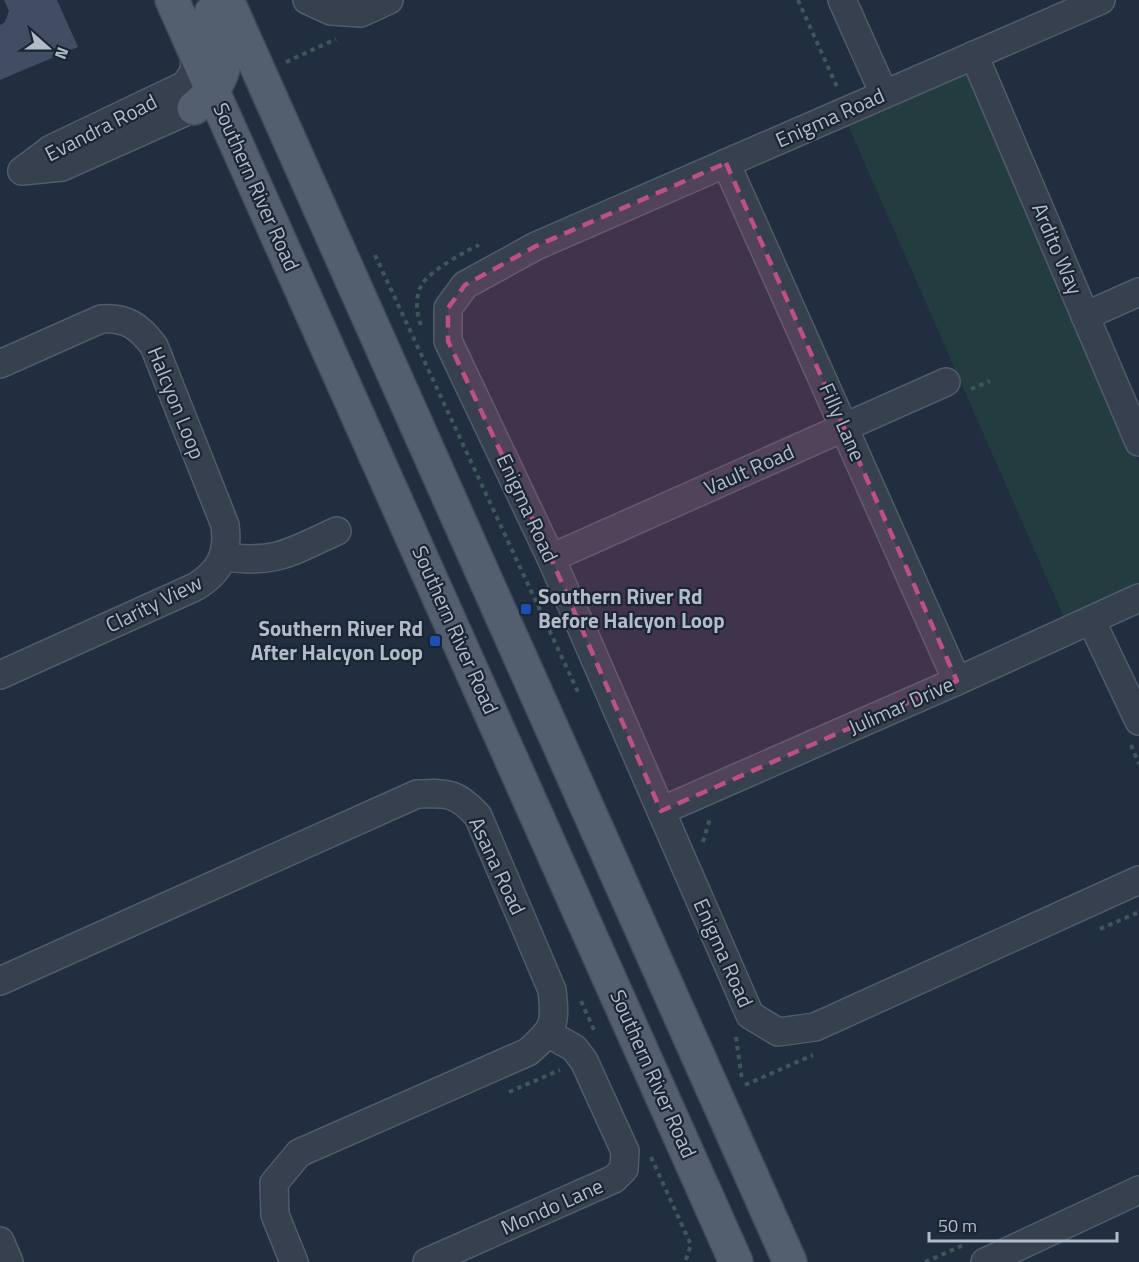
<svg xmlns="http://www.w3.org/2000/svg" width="1139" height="1262" font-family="'Titillium Web',sans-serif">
<rect width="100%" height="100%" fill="#212e40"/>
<path fill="#233c40" d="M967 73 1139 464V590L1066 622 848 125Z"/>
<path fill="#404d62" d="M4 0H57L78 47 0 80V25L5 22 9 11Z"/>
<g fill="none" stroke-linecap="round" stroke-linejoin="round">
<g stroke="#515b6a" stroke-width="30">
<g id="minor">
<path d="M307 0 331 11 361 13 389 0"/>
<path d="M842 0 884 94"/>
<path d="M1101 0 536 246 465 285 448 308V341L551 558 750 1015 778 1032 815 1027 1139 880"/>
<path d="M974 55 1139 442"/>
<path d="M726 163 957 681"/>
<path d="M22 171 51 149 185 85 194 72 195 52"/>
<path d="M22 171 62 167 194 108"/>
<path d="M1085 316 1139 292"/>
<path d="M0 364 101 319C126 317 139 326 154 346L225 525C229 554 220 572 195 587L0 675"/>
<path d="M224 557C277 564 290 552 337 531"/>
<path d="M551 558 946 382"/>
<path d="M1091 620 1139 721"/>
<path d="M661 811 957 681 1139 598"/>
<path d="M0 981 417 794C448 793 456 792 478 816L552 990C556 1025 554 1029 528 1052L299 1153 274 1183 275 1215 294 1262"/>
<path d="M0 1241 9 1262"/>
<path d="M427 1262 614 1179 624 1169 625 1151 584 1061 574 1048 549 1034"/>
<path d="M985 1262 1139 1190"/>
</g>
</g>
<g stroke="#3f4958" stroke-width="36">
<g id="major">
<path d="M172 0 736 1262"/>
<path d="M227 0 790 1262"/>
<path d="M194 108C233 76 229 54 211 13"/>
</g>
</g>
<g stroke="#3e585a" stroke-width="4" stroke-dasharray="4.5 4.5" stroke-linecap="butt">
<path d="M798 0 837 87"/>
<path d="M286 62 336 39"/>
<path d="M375 255 578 692"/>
<path d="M421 325C416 314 415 296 422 284 429 272 465 251 479 245"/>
<path d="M971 389 990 381"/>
<path d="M1131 745 1139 764"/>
<path d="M703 842 710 818"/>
<path d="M1100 929 1139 912"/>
<path d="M581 1001 594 1030"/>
<path d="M736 1037 742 1080"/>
<path d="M745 1085 813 1055"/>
<path d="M509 1092 560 1070"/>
<path d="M651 1157 691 1245 685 1262"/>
<path d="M925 1262 966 1244"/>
</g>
<use href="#minor" stroke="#36404f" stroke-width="27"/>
<use href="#major" stroke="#535f6f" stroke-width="33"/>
</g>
<path fill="#bc5182" fill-opacity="0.2" stroke="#bc5182" stroke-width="4.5" stroke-dasharray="12 8" stroke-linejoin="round" d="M726 163 957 681 661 811 551 558 448 341V308L465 285 536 246Z"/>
<g fill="#1a4fb4" stroke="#1b2534" stroke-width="2">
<rect x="520" y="603" width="12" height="12" rx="3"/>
<rect x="429" y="635" width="12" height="12" rx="3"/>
</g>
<g text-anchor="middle" stroke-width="4.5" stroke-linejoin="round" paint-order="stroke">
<g font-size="21" fill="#b2bbca" stroke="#1b2534">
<text transform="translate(830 118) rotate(-24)" y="7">Enigma Road</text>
<text transform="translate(101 128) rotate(-27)" y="7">Evandra Road</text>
<text transform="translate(256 187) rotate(66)" y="7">Southern River Road</text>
<text transform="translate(1057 249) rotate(67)" y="7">Ardito Way</text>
<text transform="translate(176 403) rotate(68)" y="7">Halcyon Loop</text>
<text transform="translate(842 422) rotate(66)" y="7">Filly Lane</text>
<text transform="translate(749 470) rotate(-24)" y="7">Vault Road</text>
<text transform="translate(527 508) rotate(65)" y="7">Enigma Road</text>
<text transform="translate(154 604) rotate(-26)" y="7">Clarity View</text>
<text transform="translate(455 630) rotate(66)" y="7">Southern River Road</text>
<text transform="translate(901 706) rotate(-24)" y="7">Julimar Drive</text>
<text transform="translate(497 866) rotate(65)" y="7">Asana Road</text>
<text transform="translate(723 953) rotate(66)" y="7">Enigma Road</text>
<text transform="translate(653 1074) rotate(66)" y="7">Southern River Road</text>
<text transform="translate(552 1207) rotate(-24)" y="7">Mondo Lane</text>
</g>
<g font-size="21" font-weight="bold" fill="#b2bbca" stroke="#1b2534" text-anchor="start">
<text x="538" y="604">Southern River Rd<tspan x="538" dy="24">Before Halcyon Loop</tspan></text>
<text x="423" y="636" text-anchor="end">Southern River Rd<tspan x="423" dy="24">After Halcyon Loop</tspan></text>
</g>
</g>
<g transform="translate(48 48) rotate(111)" stroke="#1b2534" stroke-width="4.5" paint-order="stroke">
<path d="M0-4.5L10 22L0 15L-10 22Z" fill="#b2bbca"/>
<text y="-9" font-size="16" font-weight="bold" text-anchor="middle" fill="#b2bbca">N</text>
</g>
<path d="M929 1232v9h188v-9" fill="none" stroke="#b2bbca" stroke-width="3"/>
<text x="938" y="1232" font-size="18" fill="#b2bbca" stroke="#1b2534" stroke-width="4.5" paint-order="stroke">50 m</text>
</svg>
